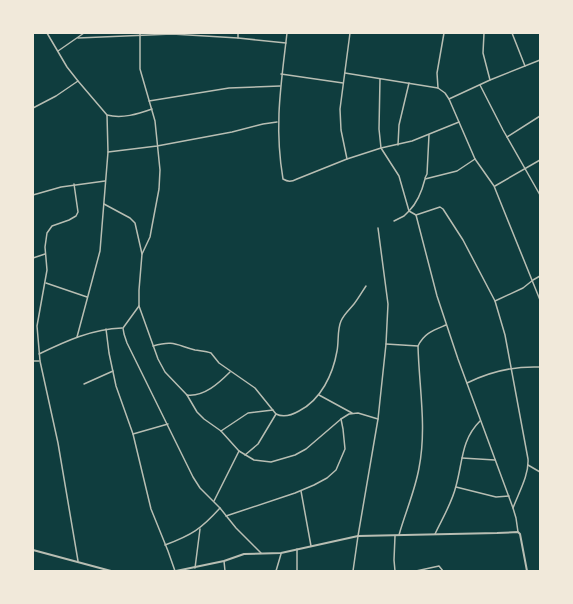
<svg xmlns="http://www.w3.org/2000/svg" width="573" height="604" font-family="'Exo 2',sans-serif">
<rect width="100%" height="100%" fill="#0f3d3e"/>
<g fill="none" stroke-linecap="round" stroke-linejoin="round">
<g stroke="#b8beb3" stroke-width="1.5">
<path d="M47 33 67 67 78 81 107 115C122 119 138 114 152 109"/>
<path d="M140 33V69L155 121 160 170 159 189 152 226 150 237 142 254"/>
<path d="M287 33C281 85 274 126 283 179 288 182 291 182 297 179L347 159 381 148 412 141 459 122"/>
<path d="M484 33 483 53 490 80"/>
<path d="M512 33 525 66"/>
<path d="M78 38 172 34 238 38 286 43"/>
<path d="M238 38V33"/>
<path d="M58 51 84 33"/>
<path d="M345 73 438 88 445 93 449 99 475 159 494 186 540 300"/>
<path d="M281 74 343 83"/>
<path d="M380 79 379 129 381 148 399 176 409 211 404 216 394 221"/>
<path d="M480 85 503 130 540 195"/>
<path d="M438 88 437 73 444 33"/>
<path d="M449 99 490 80 540 60"/>
<path d="M149 101 229 88 280 86"/>
<path d="M33 108 56 96 78 81"/>
<path d="M507 137 540 116"/>
<path d="M398 145 399 125 409 83"/>
<path d="M108 152 157 146 232 132 263 124 277 122"/>
<path d="M347 159 341 130 340 109 350 33"/>
<path d="M475 159 457 171 425 179C422 191 418 202 409 211L416 215 437 296 458 359 513 508 516 518 518 532"/>
<path d="M425 178 427 174 429 135"/>
<path d="M74 184 78 212 76 216 69 220 52 226 47 233 45 247 47 270 37 326 40 361 58 443 78 561"/>
<path d="M495 186 540 160"/>
<path d="M33 195 61 187 105 181"/>
<path d="M104 204 130 218 135 223 142 254 139 290V306L123 328 124 334 127 343 193 477 200 488 220 508 236 528 261 553"/>
<path d="M416 215 440 207 443 209 463 240 495 301 505 335 528 459C529 475 519 492 513 508"/>
<path d="M33 258 45 254"/>
<path d="M46 283 87 297"/>
<path d="M495 301 523 288 533 280 540 276"/>
<path d="M139 306 158 359 165 372 187 395 197 412 204 419 221 431 239 451 254 460 271 462 295 455 306 449 341 419 349 414 358 413 378 419"/>
<path d="M106 329 109 353 116 386 133 434 151 509 168 551 175 571"/>
<path d="M77 337 100 251 108 152 107 115"/>
<path d="M386 344 418 346"/>
<path d="M153 346C174 340 176 345 195 350 201 351 206 351 211 353L219 363 255 388 276 414C284 418 292 415 299 411 321 400 333 374 337 351 339 341 337 330 341 321 344 314 349 310 354 304 358 299 362 292 366 286"/>
<path d="M39 354C66 341 92 329 122 328"/>
<path d="M33 361H39"/>
<path d="M467 383C491 371 514 366 540 367"/>
<path d="M84 384 113 371"/>
<path d="M187 395C204 397 219 383 230 372"/>
<path d="M319 395 352 413"/>
<path d="M221 431 248 413 273 410"/>
<path d="M133 434 168 424"/>
<path d="M245 455 258 444 276 414"/>
<path d="M462 458 495 460"/>
<path d="M528 465 540 472"/>
<path d="M456 487 496 497 509 496"/>
<path d="M301 491 311 546"/>
<path d="M214 501 239 451"/>
<path d="M226 516 295 493 314 485 327 478 336 470 345 449 343 429 341 419"/>
<path d="M435 534C442 519 452 503 456 486 463 461 461 440 480 421"/>
<path d="M399 535C405 513 415 491 419 468 427 427 419 387 418 346 424 333 434 330 446 325"/>
<path d="M395 536 394 560 395 571"/>
<path d="M165 545C192 535 201 529 220 508"/>
<path d="M224 561 225 571"/>
<path d="M195 568 200 529"/>
<path d="M276 571 281 554"/>
<path d="M297 571V549"/>
<path d="M353 571 358 536 378 419 386 344 388 304 378 228"/>
<path d="M416 571 439 566 443 571"/>
</g>
<g stroke="#b8beb3" stroke-width="2">
<path d="M33 550 111 571"/>
<path d="M176 571 224 561 244 554 281 553 358 536 497 533 518 532 520 534 527 571"/>
</g>
</g>
<rect width="573" height="604" fill="none" stroke="#f1e9da" stroke-width="68"/>
</svg>
